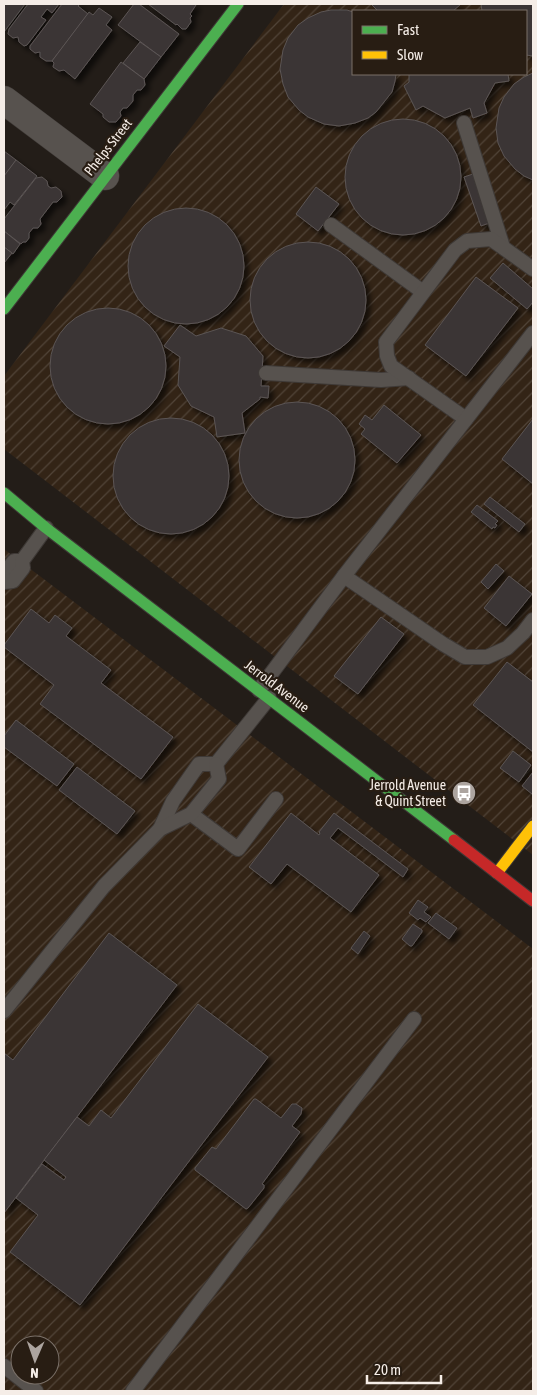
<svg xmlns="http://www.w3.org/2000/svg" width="537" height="1395" font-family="'Asap Condensed',sans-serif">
<defs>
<pattern id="industrial-furrows" width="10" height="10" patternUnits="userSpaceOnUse" patternTransform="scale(1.25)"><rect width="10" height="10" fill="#332416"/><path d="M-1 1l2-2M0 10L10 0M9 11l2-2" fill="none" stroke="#514438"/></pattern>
<filter id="shadow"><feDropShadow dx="4.5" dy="4.5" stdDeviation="2.5" flood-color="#0009"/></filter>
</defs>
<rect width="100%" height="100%" fill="#231d18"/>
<g fill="url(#industrial-furrows)" fill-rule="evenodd">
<path d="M284 4H533V855L4 449V376ZM353 11H526V74H353Z"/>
<path d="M4 549 533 949V1391H4ZM20 1345H50V1375H20Z"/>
</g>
<g fill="#3b3435" stroke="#5b5554" filter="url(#shadow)">
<path d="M4 4H25L4 32Z"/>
<path d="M28 4H59L52 13 47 9 41 17 46 20 27 45 24 46 19 42 18 37 13 38 8 34 9 29Z"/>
<path d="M62 4H80L78 6 88 14 52 61H46L40 57V52L35 53 30 49V46Z"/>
<path d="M134 4H139L179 34 161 57 118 25Z"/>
<path d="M148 4H195L196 5 190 14 192 16 190 18 191 22 186 29H182L177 24 176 25Z"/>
<path d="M371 4H461L453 11H378Z"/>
<path d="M481 4H533V56L526 55V11H482Z"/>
<path d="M99 8 112 17 106 25 112 30 75 79 64 70 59 71 53 67 54 63 52 61 89 12 93 15Z"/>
<path d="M331 10H347L353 12V74H396L395 81 392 92 376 112 368 118 355 123 339 126 324 124 308 117 299 110 288 97 283 84 280 69 283 50 288 38 298 25 308 18 321 12Z"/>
<path d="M140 42 161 57 144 79 123 63Z"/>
<path d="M121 62 144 79 145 85 141 90H137L133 95V101L127 108H123L120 112 121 116 116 122H109L103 117V114L90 104Z"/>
<path d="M533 73V180L524 176 515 169 504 156 498 143 496 128 499 108 504 97 514 84 524 77Z"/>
<path d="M409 74H508L509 81 495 83 484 103 487 113 473 118 470 108 445 118 423 106 416 110 404 86 409 82Z"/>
<circle cx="403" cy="177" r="58"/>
<path d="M4 151 16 160 4 176Z"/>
<path d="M16 160 37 176 14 205 10 202 4 210V176Z"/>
<path d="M476 173 492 222 481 226 464 177Z"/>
<path d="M42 177 47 181 48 186 51 188 56 187 61 191 62 197 57 202H53L40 219 41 224 38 228H33L29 233V238L26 242H23L21 244 4 231V219L36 178Z"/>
<path d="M316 187 339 204 318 231 296 214Z"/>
<circle cx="186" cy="266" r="58"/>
<path d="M4 231 20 244 13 254 4 247Z"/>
<circle cx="308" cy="300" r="58"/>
<path d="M4 247 12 253 4 263Z"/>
<path d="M503 263 533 289V302L527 309 490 278Z"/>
<path d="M476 277 518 308 466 376 425 345Z"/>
<circle cx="108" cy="366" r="58"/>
<path d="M180 325 196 336 221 328 246 336 263 356 261 386H269L268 398 260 397V399L242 413 245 433 217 437 214 417 191 406 178 385 180 357 164 346Z"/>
<circle cx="297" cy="460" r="58"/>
<path d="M384 405 421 435 397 463 361 434 365 429 359 424 365 415 372 420Z"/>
<circle cx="171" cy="476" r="58"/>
<path d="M533 419V484L502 459Z"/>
<path d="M490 497 525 524 519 532 484 504Z"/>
<path d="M477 505 498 521 495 524 497 525 495 528 493 527 492 529 471 512Z"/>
<path d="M496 564 504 571 488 589 481 582Z"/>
<path d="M509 576 532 594 506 626 484 608Z"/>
<path d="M31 609 49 623 55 615 72 628 66 636 111 670 101 683 173 737 141 779 40 704 54 685 4 647V645Z"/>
<path d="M381 617 404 634 358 694 334 676Z"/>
<path d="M507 662 533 682V752L473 705Z"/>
<path d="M16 720 74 764 57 786 4 747V736Z"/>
<path d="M513 751 531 765 519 782 500 768Z"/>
<path d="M77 767 135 811 117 834 59 790Z"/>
<path d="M533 772V792L532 794 522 786Z"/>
<path d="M291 813 319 835 320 833 319 832 334 813 408 869 403 877 338 828 330 838 379 875 351 912 287 864 271 884 249 867Z"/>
<path d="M418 900 428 907 424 912 431 917 426 922 420 918 418 920 409 913Z"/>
<path d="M436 913 457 928 449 939 428 923Z"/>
<path d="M413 924 422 930V932L412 946H410L402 939Z"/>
<path d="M364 931 370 936 358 954 351 948Z"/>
<path d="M109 933 177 985 4 1213V1053L13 1060Z"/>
<path d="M198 1004 268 1057 80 1305 10 1252 38 1215 16 1198 42 1164 64 1180 66 1177 44 1160 77 1117 89 1126 101 1110 111 1118Z"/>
<path d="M254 1099H256L281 1118 292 1104H296L302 1108 301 1114 292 1126 300 1132 262 1184 264 1185V1188L248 1208 246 1209 195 1170V1168L212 1147 216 1149Z"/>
</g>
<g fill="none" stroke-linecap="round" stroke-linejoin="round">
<g stroke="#3e3936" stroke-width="16">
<g id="lane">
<path d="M464 123 503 247"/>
<path d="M331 225 423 292"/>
<path d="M266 373 381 380 409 378"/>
<path d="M466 419 391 366 387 356 386 342 455 250 467 241 491 239 533 269"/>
<path d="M4 574 14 561H22"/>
<path d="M344 576 443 644 465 657H487L507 648 523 633 533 620"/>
<path d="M4 582 13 581 23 568 22 561 46 528"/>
<path d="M259 690 344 576 533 333"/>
<path d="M191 814 238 849 276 799"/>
<path d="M160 829 173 801 199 764H216L245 728 269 698"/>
<path d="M4 1011 104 886 160 829 191 814 219 779 216 764"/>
<path d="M4 1366 36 1391"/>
<path d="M133 1391 414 1019"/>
</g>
</g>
<g stroke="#3e3936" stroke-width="29">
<path id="street" d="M4 100 105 176"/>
</g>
<g stroke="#3e3936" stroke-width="13">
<g id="fast">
<path d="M4 309 238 4"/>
<path d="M4 493 46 528 454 840"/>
</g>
</g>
<g stroke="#3e3936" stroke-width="13">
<path id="slow" d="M497 873 533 826"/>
</g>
<g stroke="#3e3936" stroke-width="13">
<path id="jam" d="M454 840 533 901"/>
</g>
<use href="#lane" stroke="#57524e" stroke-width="14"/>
<use href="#street" stroke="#57524e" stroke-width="28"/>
<use href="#fast" stroke="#4caf50" stroke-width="11"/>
<use href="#slow" stroke="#ffc107" stroke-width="11"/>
<use href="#jam" stroke="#c62828" stroke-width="11"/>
</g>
<defs>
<g id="bus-disc" transform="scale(1.25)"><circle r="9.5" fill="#aca49f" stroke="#281d13"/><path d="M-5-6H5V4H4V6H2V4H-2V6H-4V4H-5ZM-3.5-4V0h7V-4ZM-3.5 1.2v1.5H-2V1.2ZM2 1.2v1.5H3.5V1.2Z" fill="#fff"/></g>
</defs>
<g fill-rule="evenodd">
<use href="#bus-disc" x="464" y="793"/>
</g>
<g text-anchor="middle" stroke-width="4.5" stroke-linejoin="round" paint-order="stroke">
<g font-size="14" fill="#f5ede7" stroke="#281d13">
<text transform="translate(108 147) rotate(-52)" y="5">Phelps Street</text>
<text transform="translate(277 686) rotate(37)" y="5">Jerrold Avenue</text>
</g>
<g font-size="14" fill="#f5ede7" stroke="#281d13" text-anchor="end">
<text x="446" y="790">Jerrold Avenue<tspan x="446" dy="16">&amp; Quint Street</tspan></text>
</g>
</g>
<rect width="537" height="1395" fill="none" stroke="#f5ede7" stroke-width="10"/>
<rect x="352" y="10" width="175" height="65" fill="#281d13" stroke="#7a7068"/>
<rect x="362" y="26" width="25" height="8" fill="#4caf50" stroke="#7a7068"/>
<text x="397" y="35" font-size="15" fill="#f5ede7">Fast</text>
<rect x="362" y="51" width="25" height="8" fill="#ffc107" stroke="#7a7068"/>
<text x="397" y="60" font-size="15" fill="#f5ede7">Slow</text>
<g transform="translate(35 1360) rotate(182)"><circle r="24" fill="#281d13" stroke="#7a7068"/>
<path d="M0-4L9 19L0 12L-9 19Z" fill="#aca49f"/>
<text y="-8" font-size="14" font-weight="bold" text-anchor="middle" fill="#f5ede7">N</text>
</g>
<path d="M367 1375v8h74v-8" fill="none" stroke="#f5ede7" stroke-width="2.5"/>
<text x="374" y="1375" font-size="15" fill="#f5ede7" stroke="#281d13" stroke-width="4" paint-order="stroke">20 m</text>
</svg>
